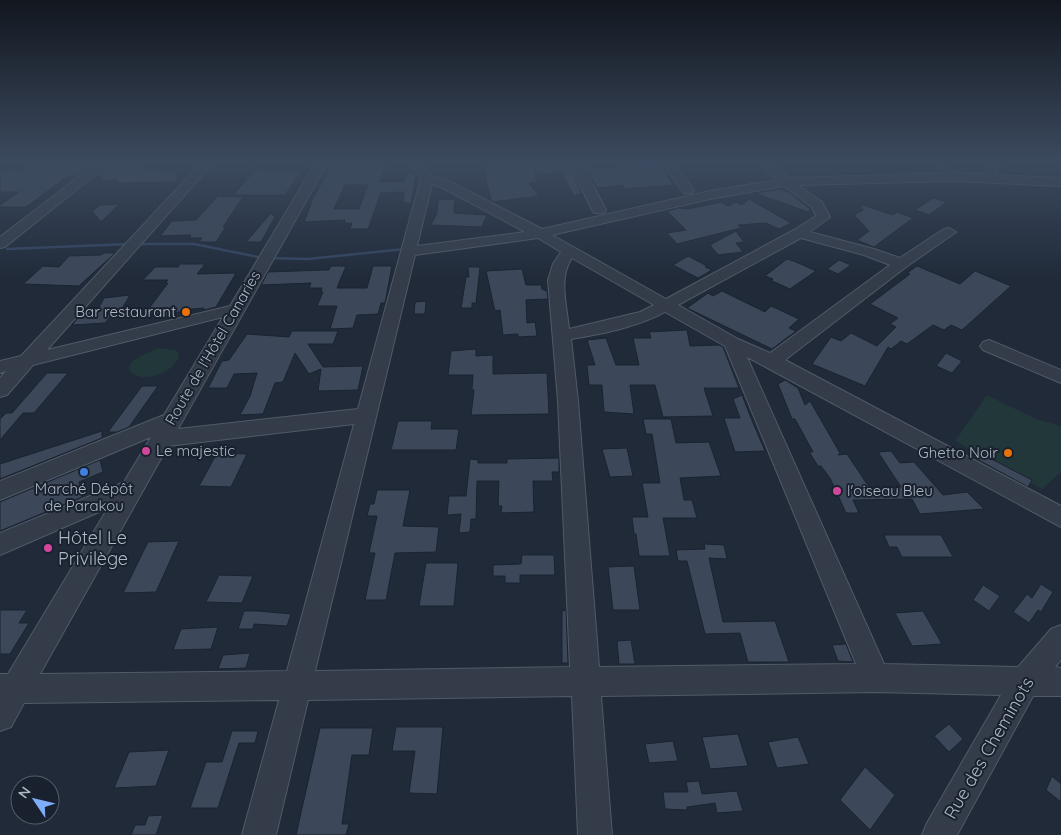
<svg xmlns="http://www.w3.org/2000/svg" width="1061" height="835" font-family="Quicksand,sans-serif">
<rect width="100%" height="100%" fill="#202a39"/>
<g fill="#22373a">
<path d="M160 348 175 350 179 354C178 370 149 382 135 375 115 364 153 350 160 348Z"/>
<path d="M987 395 1036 419 1061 426V472L1042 489 955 441Z"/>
</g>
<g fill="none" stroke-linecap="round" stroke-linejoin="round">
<g stroke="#334561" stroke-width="2.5">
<path d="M928 162 961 174"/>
<path d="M137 244H194L263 258"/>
<path d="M7 249 130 244"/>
<path d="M270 258 308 259 405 249"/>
</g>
</g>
<g fill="#3c4859" stroke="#1b2330" fill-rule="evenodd">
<path d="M33 162H87L84 164H92L76 176H68L26 207H0V205L19 192H0V169L23 170Z"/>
<path d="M333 162H369L368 165H387L380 182 405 181 406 173H414L416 175 411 204 403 202 404 192 381 193 368 229H350L352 223H344L345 220 304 222 311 204H310ZM345 185H368L359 209H334Z"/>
<path d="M498 162H567L582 193 574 196 561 172 540 174 534 170 537 182 529 183 539 196 493 202 491 200 483 167Z"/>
<path d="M583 162H589L592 169 621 167 617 162H631L634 166 661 165 673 185 625 189 622 185 597 188Z"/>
<path d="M111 164H147L142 169H165L162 172H177V182L118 183 119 182H115L117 180H99L103 176H96Z"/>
<path d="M269 169 268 171 302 170 285 195H233L255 170Z"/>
<path d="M780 189 789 192 811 210 808 212 755 193Z"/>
<path d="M218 196 243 197 223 227H226L216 242H199L202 238H189L191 235 160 236 172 221 196 220Z"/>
<path d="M933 198 947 202 929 215 915 210Z"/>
<path d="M455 199 454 213 487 215 482 227 431 225 437 213 438 200Z"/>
<path d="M749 199 791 223 779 229 766 223 738 225 741 228 677 244 667 233 686 230 667 211 679 208 688 209 721 202 728 206 736 202 742 205Z"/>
<path d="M119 204 101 222 92 211 100 205Z"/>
<path d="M860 204 893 215 897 212 913 218 874 247 857 240 869 231 854 215 863 210Z"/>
<path d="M271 213 275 217 261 242H246Z"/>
<path d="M736 231 744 242 736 243 743 252 718 255 710 245Z"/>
<path d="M104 253H115L79 286 23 284 43 266 59 267 69 256 101 255Z"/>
<path d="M688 256 707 266 705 267 712 270 698 278 673 265Z"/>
<path d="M787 259 796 262 816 271 790 289 770 280 773 279 765 276Z"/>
<path d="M839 260 851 265 838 274 827 269Z"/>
<path d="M180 264H205L197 274 236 273 216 307 204 310V308L181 310 180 312 173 313 171 316 158 318 160 314 144 315 168 283H165L168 280H143L155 267H178Z"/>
<path d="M331 266H346L337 288H367L373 266H392L385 303H381L378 314 357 315 353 328 330 329 337 306H317L323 292H321L322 288H309L311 283 261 285 268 272 325 270H329Z"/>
<path d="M917 266 960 284 975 271 1011 286 962 330 951 325 944 330 933 325 907 344 901 341 891 349 888 347 865 386 812 364 831 337 841 341 851 333 877 346 896 327 890 324 898 318 870 304 910 274 907 273Z"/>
<path d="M468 267H480L476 303H472V308H461L466 277H469Z"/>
<path d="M522 269 526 285H541L542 289 547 291 548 299 526 300 527 323 535 322 537 336 518 337V334L503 335 500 310 495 311 486 271Z"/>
<path d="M722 291 765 312 771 306 799 319 789 328 796 331 772 349 687 308 708 293 713 296Z"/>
<path d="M130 295 117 317H110L105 323 72 325 84 311H97L104 298Z"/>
<path d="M426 301 425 314H414L415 302Z"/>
<path d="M687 330 690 346 719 345 723 347 739 388H704L713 416 663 417 655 385H630L634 414 604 412 602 385H589L587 365H595L587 340 606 338 616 365H639L633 338H651L649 332Z"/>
<path d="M292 331H338L333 344H308L323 367 363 366 358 390 318 391 321 369 309 374 295 353 283 382 275 383 263 414 240 415 250 396 257 373 234 374 227 388H208L222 361 229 360 247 334 289 337Z"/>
<path d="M476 349V356L493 355V374L547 373 549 414 471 415 474 390H472L473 375H448L451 351Z"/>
<path d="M946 353 962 361 952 373 936 366Z"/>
<path d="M47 373H68L34 413H23L0 440V419L6 413H12Z"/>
<path d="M785 380 798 388 805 405 810 401 840 453 838 455 847 454 869 487H901L878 452 891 451 900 463 914 462 943 495 967 492 984 509 920 514 912 499 853 500 859 513H846L830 478 821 466H818L809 452H813L795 419H792L778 384Z"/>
<path d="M142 386H158L129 427 117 432H108Z"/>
<path d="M742 395 751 418 765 451 735 452 724 418H740L733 399Z"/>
<path d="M643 419H671L676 443 709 442 721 476 680 478 684 500H692L697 518H663L670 556H639L636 534H634L632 517H648L642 483H660L652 434H646Z"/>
<path d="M398 421H432L431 429H459L456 450H391Z"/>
<path d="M102 431V438L0 479V464Z"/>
<path d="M627 448 633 476 610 477 602 449Z"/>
<path d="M976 451 1032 480 1028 487 973 457Z"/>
<path d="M217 453 247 454 231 487 199 486Z"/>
<path d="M559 458V472H552L553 481H533L534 512 501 513 502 506H498L499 481H477L476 519H471L470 532 459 533 461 514 447 515 449 496H466L470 459 478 460V463H507V459Z"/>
<path d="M100 460 103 472 79 482 82 497 0 531V502Z"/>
<path d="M377 490H410L403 526 439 527 436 552 395 553 386 600H365L375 553H369L377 516H367L370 504H374Z"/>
<path d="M884 535H941L953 557H902L897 547H889Z"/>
<path d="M179 541 156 592 123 593 148 542Z"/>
<path d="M704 544 724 545 727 559 709 558 723 622 775 621 789 662H748L740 633 705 634 687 561H678L676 550 705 549Z"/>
<path d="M522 555H554L555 575H520V583H505V576H493V565L521 564Z"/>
<path d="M426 563H458L454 606H419Z"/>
<path d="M634 566 640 610H613L608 567Z"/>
<path d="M219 575 253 576 242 603 206 602Z"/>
<path d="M1041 584 1053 592 1041 612 1038 610 1029 623 1013 612 1027 594 1032 598Z"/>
<path d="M983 585 1000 596 989 611 973 600Z"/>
<path d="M0 610H27L19 623H29L10 654H0Z"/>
<path d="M566 610 568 663H562V611Z"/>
<path d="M244 611H258L291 614 287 626 254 624 253 629H238Z"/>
<path d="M923 611 942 644 912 646 895 613Z"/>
<path d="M218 627 211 649 173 650 181 629Z"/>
<path d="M631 640 635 664H619L617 641Z"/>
<path d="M846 644 853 662 838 661 832 645Z"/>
<path d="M250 653 246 668 218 669 223 655Z"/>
<path d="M949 724 963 739 949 752 934 736Z"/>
<path d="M396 727H443L437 794 409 793 415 751H392Z"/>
<path d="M320 728H373L369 755H352L342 824H349L346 835H296Z"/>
<path d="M232 731H258L255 743H239L218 808H190L206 762H222Z"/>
<path d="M738 734 748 766 710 769 702 737Z"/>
<path d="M798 737 809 764 777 768 768 742Z"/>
<path d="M673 741 678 761 649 763 645 744Z"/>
<path d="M169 750 156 786 114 788 129 752Z"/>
<path d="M865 767 895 795 870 830 840 800Z"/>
<path d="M1052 776 1061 784V802L1046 790Z"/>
<path d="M699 781 702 794 737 791 743 811 717 813 715 803 687 807V810L665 809 663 792H688L686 782Z"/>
<path d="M163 815 156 835H131L135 825H145L148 816Z"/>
</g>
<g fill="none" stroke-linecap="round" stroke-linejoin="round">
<g stroke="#515a67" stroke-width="2">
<g id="minor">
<path d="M98 162H111L5 247 0 248V237Z"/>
<path d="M202 162H214L47 350 230 306 316 162H328L178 429 358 409 421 178 408 162H421L432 176 451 182 542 229 710 191 777 180 758 162H771L789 178 955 173 1061 178V186L955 181 798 185 822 202 830 217 810 232 874 249 900 258 944 229 949 228 956 232 906 267 785 360 1061 506V527L747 357 884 664 1018 667 1051 629 1061 625V660L1055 667 1061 668V696H1033L957 835H922L927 823 1001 695 876 692 601 696 612 835H578L572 696 308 700 276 835H242L279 700 24 703 11 727 0 731V674H8L108 508 0 555V533L124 482 151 437 0 500V481L164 415 223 317 33 365 7 395 0 397V378L6 371 0 373V361L21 356ZM432 184 443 188 525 232 417 246ZM784 186 812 207 816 216 794 230 666 299 552 235 710 199ZM538 238 561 252 553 264 548 280 558 401 570 667 315 671 415 255ZM801 238 864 255 890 265 770 353 738 339 678 305ZM572 258 654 305 640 312 569 329C567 306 558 278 572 258ZM665 312 725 346 856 664 599 667 578 401 571 339C602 334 638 327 665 312ZM354 424 287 671 40 674 168 446Z"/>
<path d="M569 162H581L606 210 604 213H594L592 210Z"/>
<path d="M661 162H673L694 190 692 193H684Z"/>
<path d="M990 162H1002L995 173 991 175 985 171Z"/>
<path d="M989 340 1061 370V383L983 350 980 346 983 342Z"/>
</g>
</g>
<use href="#minor" fill="#343c49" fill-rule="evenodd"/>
</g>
<linearGradient id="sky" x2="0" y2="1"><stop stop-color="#12171f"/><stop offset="0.58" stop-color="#3c4a5f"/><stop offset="1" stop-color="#3c4a5f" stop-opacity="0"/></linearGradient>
<rect width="1061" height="279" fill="url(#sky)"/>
<g fill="#e8710a" stroke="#19212e" stroke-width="2">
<circle cx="186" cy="312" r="5"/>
<circle cx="1008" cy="453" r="5"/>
</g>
<g fill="#d1479c" stroke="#19212e" stroke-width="2">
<circle cx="146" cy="451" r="5"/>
<circle cx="837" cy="491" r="5"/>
<circle cx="48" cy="548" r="5"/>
</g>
<circle fill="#3f7fe0" stroke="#19212e" stroke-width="2" cx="84" cy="472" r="5"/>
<g text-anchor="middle" stroke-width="4" stroke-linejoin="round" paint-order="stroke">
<g font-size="15" fill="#aeb7c6" stroke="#19212e" text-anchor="end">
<text x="176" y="317">Bar restaurant</text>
<text x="156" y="456" text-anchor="start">Le majestic</text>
<text x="998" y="458">Ghetto Noir</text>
<text x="84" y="494" text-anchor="middle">Marché Dépôt<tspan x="84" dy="17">de Parakou</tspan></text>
<text x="847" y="496" text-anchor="start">l'oiseau Bleu</text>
</g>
<g font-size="15" fill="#aeb7c6" stroke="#19212e">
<text transform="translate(213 348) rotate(-60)" y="5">Route de l'Hôtel Canaries</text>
</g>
<g font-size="18" fill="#aeb7c6" stroke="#19212e" text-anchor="start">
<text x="58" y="544">Hôtel Le<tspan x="58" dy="21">Privilège</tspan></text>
</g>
<g font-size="18" fill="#aeb7c6" stroke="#19212e">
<text transform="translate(989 748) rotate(-60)" y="6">Rue des Cheminots</text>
</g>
</g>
<g transform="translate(35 800) rotate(305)"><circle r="24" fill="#19212e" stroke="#555d6b"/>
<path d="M0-4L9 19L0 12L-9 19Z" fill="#7eadfb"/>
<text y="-8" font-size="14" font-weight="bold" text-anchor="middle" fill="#aeb7c6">N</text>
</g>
</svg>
